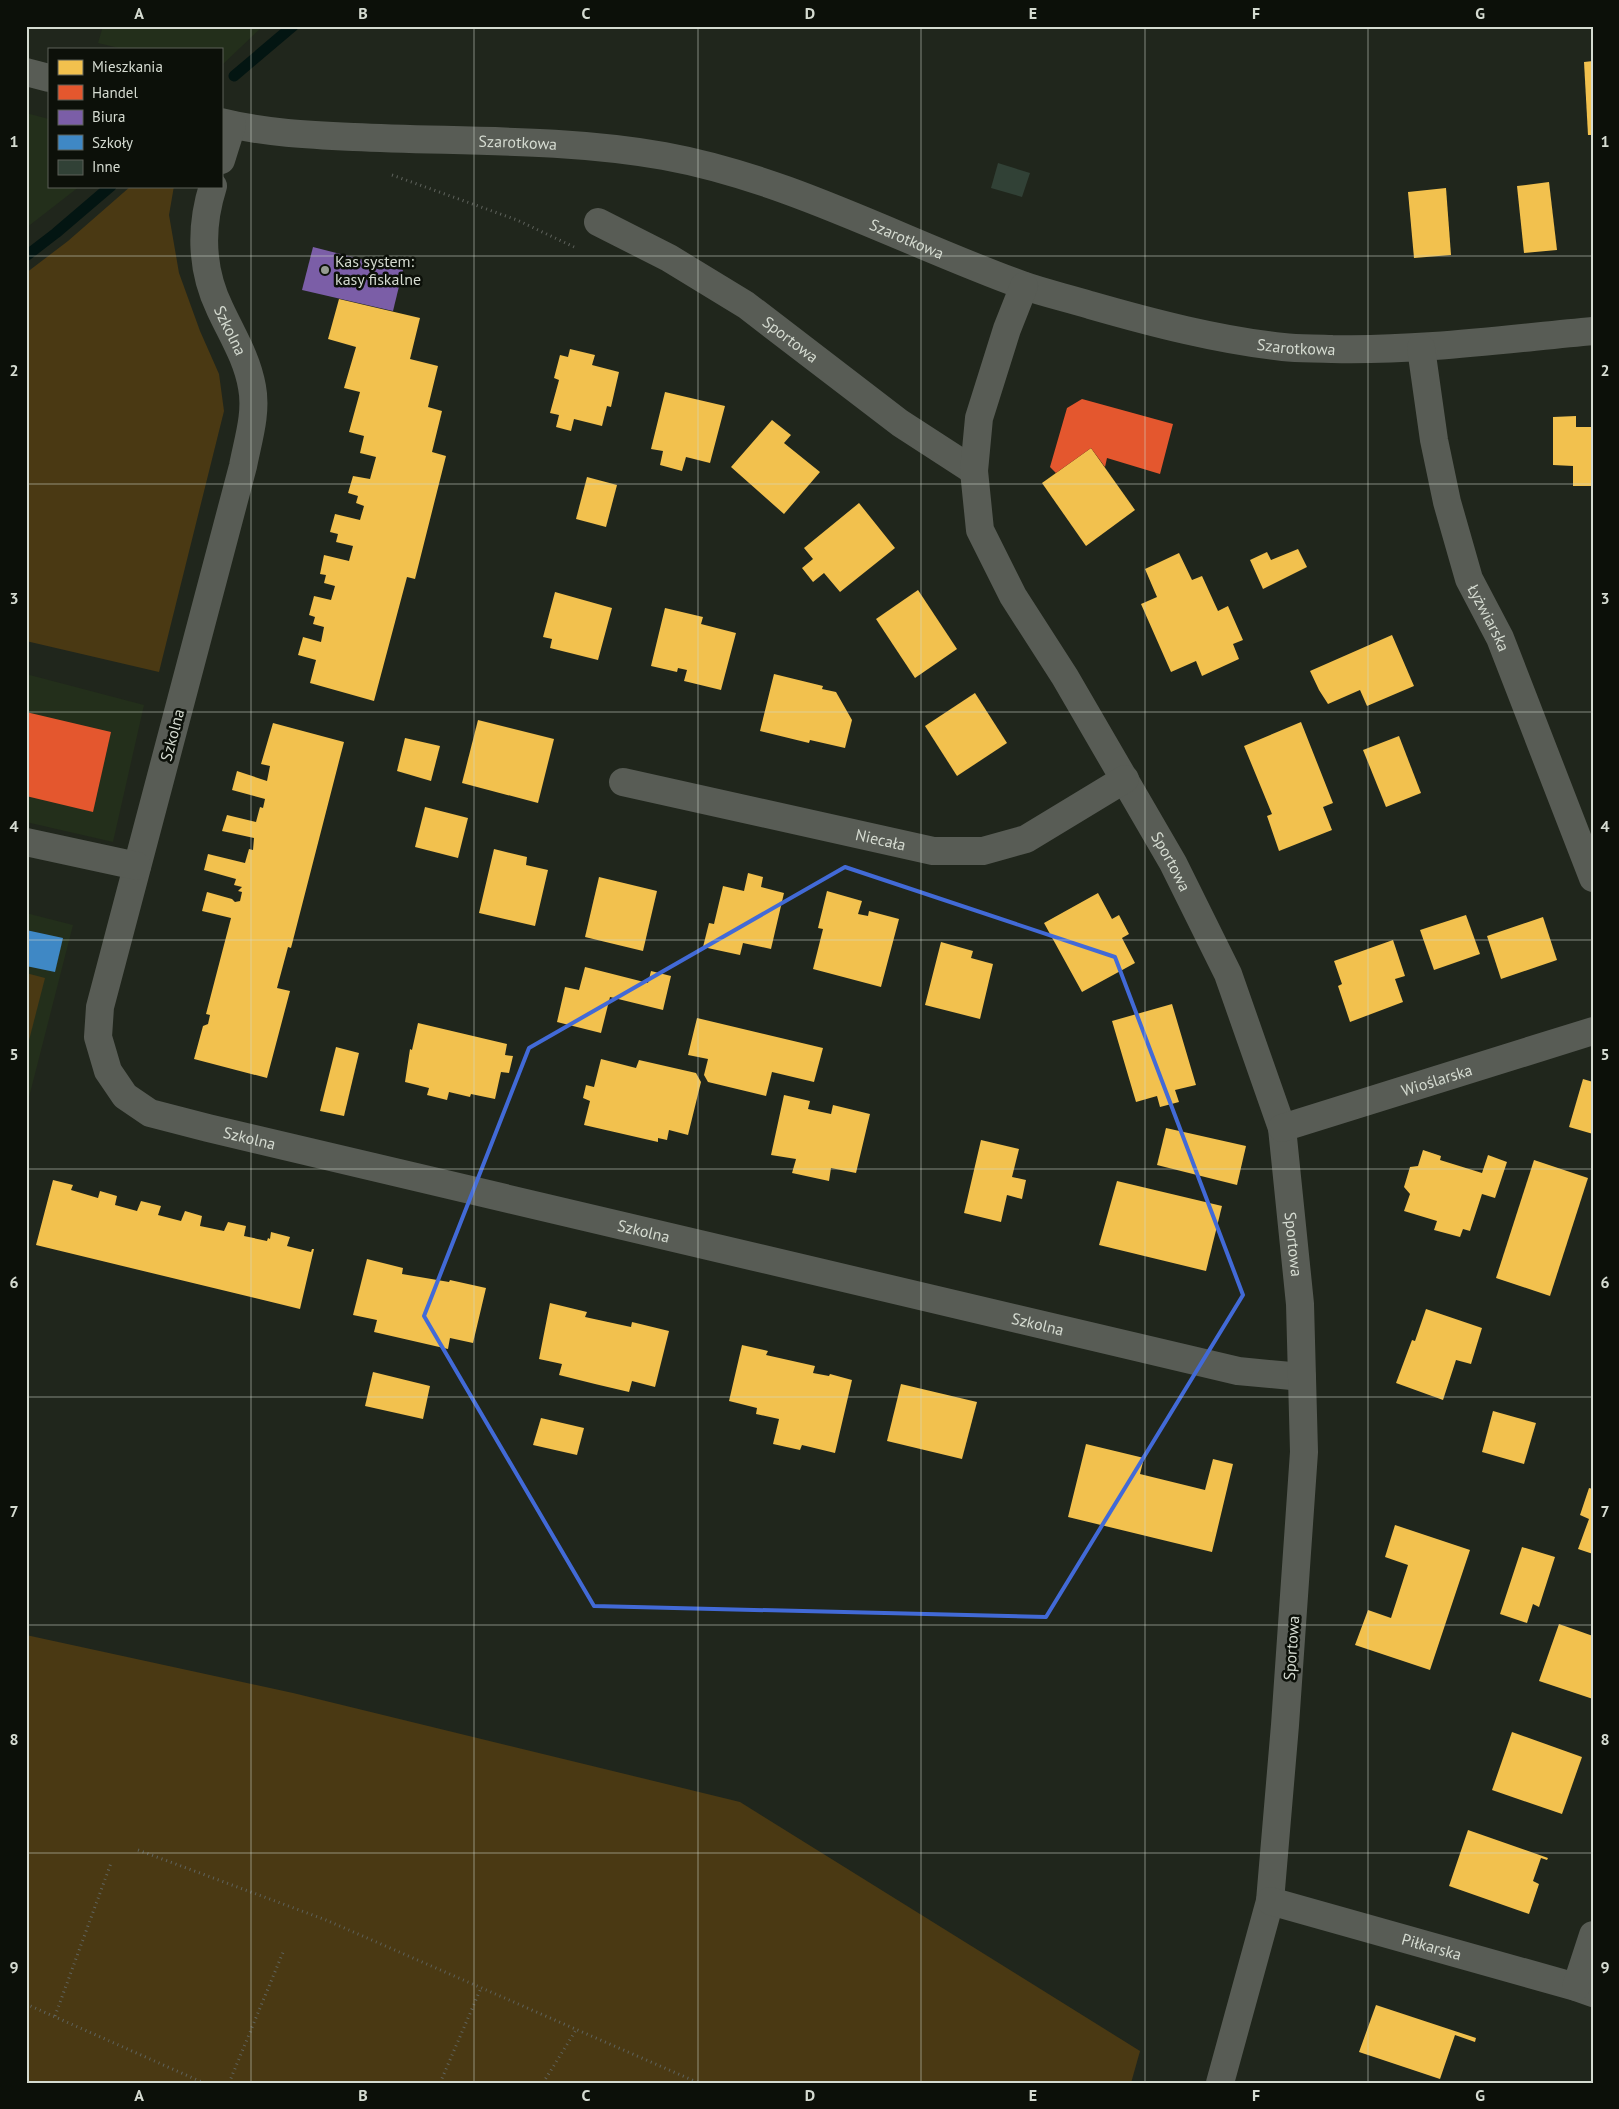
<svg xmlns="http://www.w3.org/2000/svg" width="1619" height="2109" font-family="'PT Sans',sans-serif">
<rect width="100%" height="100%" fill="#20261c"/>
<g fill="#232f1b">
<path d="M103 26H263L221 66V49H123L98 43Z"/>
<path d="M26 113 49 119V186H80L26 228Z"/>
<path d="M26 674 144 705 113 842 26 822Z"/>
<path d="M26 913 73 925 26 1109Z"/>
</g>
<g fill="#4a3913">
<path d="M131 186H174L169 215 179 273 200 331 219 374 224 411 159 672 26 641V273L68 241Z"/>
<path d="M26 973 45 978 26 1052Z"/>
<path d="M26 1635 293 1693 740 1802 1140 2051 1131 2083H26Z"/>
</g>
<g fill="#f2c14e">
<path d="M1593 61V135H1588L1584 62Z"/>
<path d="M1549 182 1557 250 1524 253 1517 186Z"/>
<path d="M1446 188 1451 255 1414 258 1408 192Z"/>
<path d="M339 299 420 318 410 359 438 366 428 407 442 411 432 452 446 456 415 579 407 577 374 701 310 683 316 660 298 655 303 637 321 642 324 627 313 624 315 617 309 615 314 596 331 600 335 586 324 583 326 575 320 574 324 555 349 561 353 546 336 542 338 534 330 532 335 514 360 520 364 506 356 503 358 496 348 493 353 476 370 479 376 457 360 453 364 436 349 432 360 392 344 388 356 347 328 339Z"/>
<path d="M570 349 595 355 592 365 619 372 611 407 607 406 602 426 574 419 571 431 556 427 559 415 550 413 559 380 554 378 560 355 568 357Z"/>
<path d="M665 392 725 406 710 463 686 457 682 471 660 465 663 451 651 449Z"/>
<path d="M1576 416V427H1593V486H1573V466L1553 465V417Z"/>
<path d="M772 420 791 435 784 443 820 472 784 514 731 467Z"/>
<path d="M1091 448 1135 510 1086 546 1042 483Z"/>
<path d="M587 477 617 485 606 527 576 519Z"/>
<path d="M859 503 895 548 840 592 824 573 813 582 802 568 813 559 804 548Z"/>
<path d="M1298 549 1307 567 1263 589 1250 560 1267 552 1271 560Z"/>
<path d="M1179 553 1192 580 1202 576 1218 611 1228 606 1243 640 1233 644 1239 659 1202 676 1196 661 1171 672 1141 604 1157 597 1145 569Z"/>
<path d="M918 590 957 649 915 678 876 619Z"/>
<path d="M555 592 612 608 598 660 550 648 552 639 543 637Z"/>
<path d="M665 608 703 617 701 624 736 633 721 690 684 681 687 670 678 668 677 672 651 666Z"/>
<path d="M1392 635 1414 686 1367 706 1360 690 1328 704 1319 690 1310 671Z"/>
<path d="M774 674 823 686 822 689 836 692 852 720 845 748 810 740 809 743 760 731Z"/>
<path d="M975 693 1007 743 957 776 925 726Z"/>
<path d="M478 720 554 739 538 803 462 783Z"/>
<path d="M1301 722 1333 803 1323 807 1332 830 1279 851 1267 816 1272 814 1244 746Z"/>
<path d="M273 723 344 742 291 948 288 947 277 988 290 991 267 1078 194 1059 203 1026 208 1024 210 1015 206 1014 231 918 202 911 207 892 232 899 235 902 240 901 242 892 238 891 242 887 234 885 236 879 204 870 208 854 245 863 249 849 253 850 254 838 222 831 227 815 256 822 260 807 263 808 265 799 232 790 237 771 267 781 270 766 261 764Z"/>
<path d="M1399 736 1421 793 1386 807 1363 750Z"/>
<path d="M405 738 440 746 431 781 397 771Z"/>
<path d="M425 807 468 818 458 858 415 847Z"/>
<path d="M494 849 527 857 526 865 548 870 535 926 479 913Z"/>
<path d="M748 873 763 877 761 887 784 893 771 949 743 943 740 955 703 947 709 923 714 924 723 886 744 891Z"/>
<path d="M599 877 657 891 643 951 585 937Z"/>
<path d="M827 891 862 901 858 914 868 916 869 911 899 919 881 987 813 969 823 929 818 928Z"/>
<path d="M1098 893 1112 919 1119 915 1129 934 1122 938 1135 963 1082 992 1044 923Z"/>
<path d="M1466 915 1480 954 1434 970 1420 930Z"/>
<path d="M1543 917 1557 960 1501 979 1487 936Z"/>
<path d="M1393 940 1405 976 1395 979 1403 1002 1350 1022 1338 986 1342 984 1334 961Z"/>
<path d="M941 942 973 951 971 958 993 964 980 1019 925 1005Z"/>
<path d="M585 967 648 983 651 971 671 976 663 1010 610 997 601 1033 557 1022 565 987 579 990Z"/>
<path d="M1172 1004 1196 1085 1175 1090 1179 1102 1160 1107 1157 1096 1136 1102 1112 1021Z"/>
<path d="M697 1018 823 1048 814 1082 772 1072 766 1096 708 1082 704 1075 708 1059 688 1055Z"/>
<path d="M418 1023 507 1044 505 1055 513 1056 509 1073 501 1072 495 1099 471 1094 470 1097 449 1092 447 1100 427 1095 429 1088 405 1082 410 1049 412 1050Z"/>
<path d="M336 1047 359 1053 344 1116 320 1111Z"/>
<path d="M601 1059 636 1068 639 1060 696 1073 701 1082 688 1135 669 1130 667 1140 658 1138V1142L584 1125 590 1101 583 1098 586 1085 594 1087Z"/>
<path d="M1583 1079 1593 1082V1134L1569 1127Z"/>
<path d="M784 1095 810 1101 808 1109 831 1114 833 1105 870 1114 856 1173 831 1168 829 1181 792 1173 796 1159 771 1155Z"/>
<path d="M1166 1128 1246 1146 1237 1185 1157 1165Z"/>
<path d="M981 1140 1019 1149 1012 1177 1026 1180 1022 1199 1007 1195 1001 1222 964 1213Z"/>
<path d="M1423 1150 1441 1156 1440 1160 1482 1173 1488 1155 1507 1162 1495 1198 1482 1194 1470 1231 1463 1229 1460 1237 1434 1230 1437 1221 1404 1211 1410 1194 1404 1187 1410 1167 1418 1166Z"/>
<path d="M1534 1160 1588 1178 1550 1296 1496 1278Z"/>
<path d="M53 1180 73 1185 71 1190 98 1198 100 1191 117 1196 115 1205 137 1211 141 1201 161 1206 158 1215 181 1221 185 1211 202 1216 200 1226 224 1231 228 1222 246 1226 244 1236 267 1241 268 1238 270 1239 271 1232 290 1237 287 1246 311 1252 312 1249H314L300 1309 36 1245Z"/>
<path d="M1117 1181 1222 1206 1206 1271 1099 1245Z"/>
<path d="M367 1259 403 1268 402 1274 449 1282 450 1280 486 1288 473 1343 450 1338 448 1349 374 1332 377 1320 353 1315Z"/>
<path d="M550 1303 587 1312 585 1317 631 1327 632 1322 669 1331 655 1387 632 1381 629 1392 595 1384 559 1375 562 1364 539 1359Z"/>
<path d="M1426 1309 1482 1328 1471 1364 1456 1360 1443 1400 1396 1383 1412 1340 1415 1341Z"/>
<path d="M742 1345 768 1351 766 1355 815 1366 813 1373 829 1376 830 1374 852 1380 835 1453 802 1445 800 1450 773 1444 779 1419 756 1414 757 1408 729 1401Z"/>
<path d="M373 1372 430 1386 423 1419 365 1406Z"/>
<path d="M901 1384 977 1402 962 1459 887 1441Z"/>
<path d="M1493 1411 1536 1423 1524 1464 1482 1452Z"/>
<path d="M541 1418 584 1428 577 1455 533 1445Z"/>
<path d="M1086 1444 1144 1458 1140 1474 1205 1490 1213 1459 1233 1464 1212 1552 1068 1517Z"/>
<path d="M1589 1488 1593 1489V1554L1578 1549 1589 1519 1580 1515Z"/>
<path d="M1395 1525 1470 1550 1430 1670 1355 1645 1368 1610 1391 1618 1408 1565 1385 1557Z"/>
<path d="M1522 1547 1555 1557 1539 1607 1533 1604 1527 1623 1500 1614Z"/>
<path d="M1559 1624 1593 1636V1699L1539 1681Z"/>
<path d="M1512 1732 1582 1757 1562 1814 1492 1790Z"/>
<path d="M1468 1830 1548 1858 1547 1860 1541 1858 1533 1881 1539 1884 1529 1914 1449 1886Z"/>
<path d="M1376 2005 1476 2038 1475 2042 1455 2035 1440 2079 1359 2052Z"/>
</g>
<g fill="#e4572e">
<path d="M1082 399 1173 424 1160 474 1107 458 1105 467 1091 448 1056 473 1050 467 1067 408Z"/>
<path d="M26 712 111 732 93 812 26 796Z"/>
</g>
<path fill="#7b5ea7" d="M313 247 403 270 393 311 302 290Z"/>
<path fill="#3f88c5" d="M26 930 63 938 55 972 26 966Z"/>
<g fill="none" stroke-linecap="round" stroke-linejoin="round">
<g stroke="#031512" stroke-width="11">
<path d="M234 76 293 26"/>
<path d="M26 256 56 233 111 186"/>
</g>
</g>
<path fill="#314136" d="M998 163 1030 173 1022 197 991 188Z"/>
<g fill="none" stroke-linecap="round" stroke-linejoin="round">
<g stroke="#5f635d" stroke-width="3" stroke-dasharray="1 4" stroke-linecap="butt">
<path d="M392 175 517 220 574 247"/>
<path d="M138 1850 326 1920 699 2083"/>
<path d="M26 2004 204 2083"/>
<path d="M55 2016 111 1863"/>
<path d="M229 2083 284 1950"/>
<path d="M440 2083 481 1988"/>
<path d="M543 2083 576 2030"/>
</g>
<g stroke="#585c55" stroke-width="28">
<path d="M26 72 49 78"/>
<path id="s1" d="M221 122C265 133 310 135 354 137 457 142 562 138 664 156 790 179 903 242 1022 285 1044 293 1068 298 1090 305 1153 323 1218 340 1283 347 1299 349 1316 348 1332 349 1419 351 1506 339 1593 331"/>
<path d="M221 160 232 125"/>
<path id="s2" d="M213 186C200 227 201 270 220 309 232 335 247 358 252 387 257 413 248 440 243 466L100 1007 98 1037 108 1071 125 1096 150 1113 208 1128 1238 1371 1302 1377"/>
<path id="s3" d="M598 222 669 258 746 305 900 423 974 471"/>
<path id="s4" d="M1024 286 1007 329 979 418 974 471 980 530 1013 596 1065 677 1173 863 1228 974 1282 1128 1300 1304 1304 1452 1285 1725 1270 1901 1220 2083"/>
<path id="s5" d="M1421 348 1434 440 1447 502 1469 579 1500 638 1593 878"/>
<path id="s6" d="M623 782 933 851H983L1026 839 1125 779"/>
<path d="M26 842 137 866"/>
<path id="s7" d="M1282 1128 1593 1031"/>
<path id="s8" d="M1270 1901 1576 1987 1593 1993"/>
<path d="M1576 1987 1593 1935"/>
</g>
</g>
<path fill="none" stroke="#426ad7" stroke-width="4" stroke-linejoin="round" d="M845 867 1115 957 1243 1295 1046 1617 594 1606 424 1316 529 1048Z"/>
<path fill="none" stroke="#d5dbd1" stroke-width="1" stroke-opacity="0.55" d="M251 26V2083M474 26V2083M698 26V2083M921 26V2083M1145 26V2083M1368 26V2083M26 256H1593M26 484H1593M26 712H1593M26 940H1593M26 1169H1593M26 1397H1593M26 1625H1593M26 1853H1593"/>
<circle fill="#969c92" stroke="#0c1009" stroke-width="2" cx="325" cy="270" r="5"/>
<g text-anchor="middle" stroke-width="5" stroke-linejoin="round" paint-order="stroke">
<g font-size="16" fill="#d5dbd1" stroke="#0c1009">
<text dy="6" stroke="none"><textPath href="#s1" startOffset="298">Szarotkowa</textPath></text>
<text dy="6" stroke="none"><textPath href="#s1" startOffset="702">Szarotkowa</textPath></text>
<text dy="6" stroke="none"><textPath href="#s2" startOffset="150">Szkolna</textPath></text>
<text dy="6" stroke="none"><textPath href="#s3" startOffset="226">Sportowa</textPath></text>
<text dy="6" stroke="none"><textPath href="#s1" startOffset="1108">Szarotkowa</textPath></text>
<text dy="6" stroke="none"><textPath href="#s5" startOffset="280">Łyżwiarska</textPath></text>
<text transform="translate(172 735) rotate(-75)" y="6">Szkolna</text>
<text dy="6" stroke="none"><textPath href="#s6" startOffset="264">Niecała</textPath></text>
<text dy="6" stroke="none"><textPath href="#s4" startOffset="635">Sportowa</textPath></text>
<text dy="6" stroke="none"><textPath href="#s7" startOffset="162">Wioślarska</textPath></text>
<text dy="6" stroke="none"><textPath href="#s2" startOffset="1079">Szkolna</textPath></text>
<text dy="6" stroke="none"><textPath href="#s2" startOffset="1484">Szkolna</textPath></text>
<text dy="6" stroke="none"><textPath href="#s4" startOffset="1041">Sportowa</textPath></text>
<text dy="6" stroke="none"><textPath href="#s2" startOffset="1889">Szkolna</textPath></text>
<text transform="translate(1291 1648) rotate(-86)" y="6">Sportowa</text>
<text dy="6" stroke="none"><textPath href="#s8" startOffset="168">Piłkarska</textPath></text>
</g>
<g font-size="16" fill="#d5dbd1" stroke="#0c1009" text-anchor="start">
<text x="335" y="267">Kas system:<tspan x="335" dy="18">kasy fiskalne</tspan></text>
</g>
</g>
<rect width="1619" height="2109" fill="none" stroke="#0c1009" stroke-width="55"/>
<rect x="48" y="48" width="175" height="140" fill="#0c1009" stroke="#5c6159"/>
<rect x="58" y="60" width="25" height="15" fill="#f2c14e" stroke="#5c6159"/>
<text x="92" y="72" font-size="15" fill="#d5dbd1">Mieszkania</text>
<rect x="58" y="85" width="25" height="15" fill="#e4572e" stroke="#5c6159"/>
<text x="92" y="98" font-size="15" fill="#d5dbd1">Handel</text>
<rect x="58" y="110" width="25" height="15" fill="#7b5ea7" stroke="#5c6159"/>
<text x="92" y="122" font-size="15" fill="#d5dbd1">Biura</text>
<rect x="58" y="135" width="25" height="15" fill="#3f88c5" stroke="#5c6159"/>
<text x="92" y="148" font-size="15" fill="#d5dbd1">Szkoły</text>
<rect x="58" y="160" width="25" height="15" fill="#314136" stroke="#5c6159"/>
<text x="92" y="172" font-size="15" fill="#d5dbd1">Inne</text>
<rect x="28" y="28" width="1564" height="2054" fill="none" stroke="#d5dbd1" stroke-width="2"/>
<g font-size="16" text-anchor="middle" font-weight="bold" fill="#d5dbd1">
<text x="139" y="19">A</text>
<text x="363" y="19">B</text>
<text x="586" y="19">C</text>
<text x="810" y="19">D</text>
<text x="1033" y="19">E</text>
<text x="1256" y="19">F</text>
<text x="1480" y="19">G</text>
<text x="14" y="147">1</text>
<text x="1605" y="147">1</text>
<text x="14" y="376">2</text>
<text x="1605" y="376">2</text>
<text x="14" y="604">3</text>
<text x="1605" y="604">3</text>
<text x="14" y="832">4</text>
<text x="1605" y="832">4</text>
<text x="14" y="1060">5</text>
<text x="1605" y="1060">5</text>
<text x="14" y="1288">6</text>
<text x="1605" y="1288">6</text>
<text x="14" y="1517">7</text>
<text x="1605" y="1517">7</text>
<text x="14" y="1745">8</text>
<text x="1605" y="1745">8</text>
<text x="14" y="1973">9</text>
<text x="1605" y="1973">9</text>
<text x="139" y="2101">A</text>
<text x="363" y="2101">B</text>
<text x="586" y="2101">C</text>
<text x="810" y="2101">D</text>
<text x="1033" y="2101">E</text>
<text x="1256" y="2101">F</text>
<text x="1480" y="2101">G</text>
</g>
</svg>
